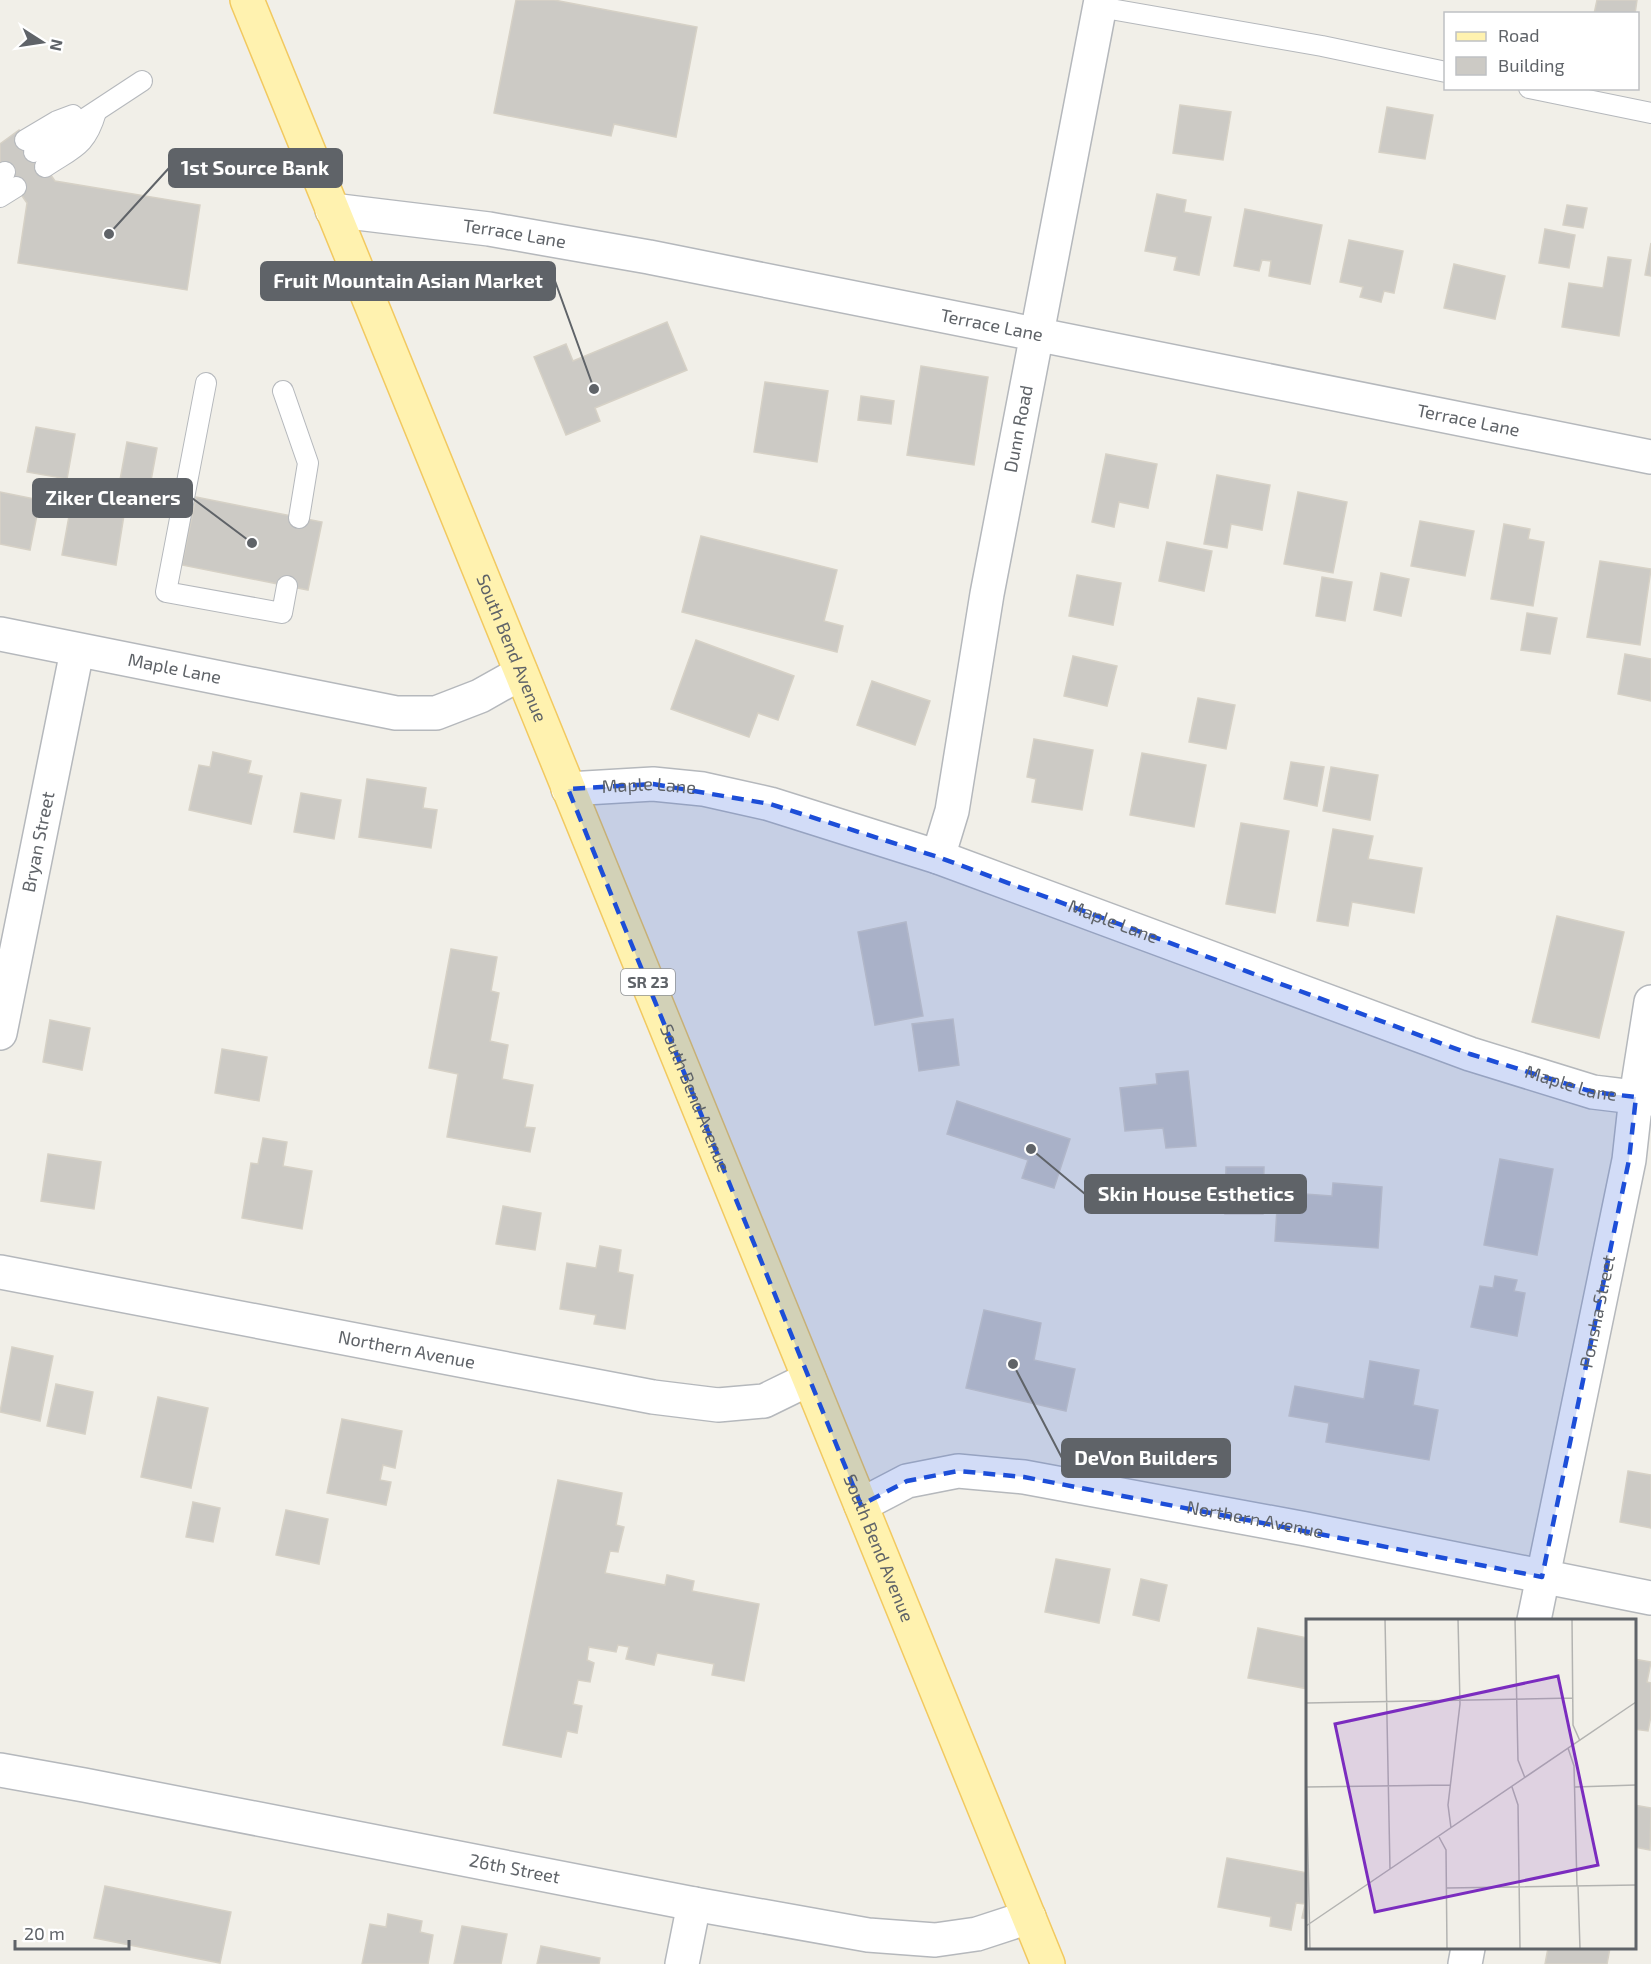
<svg xmlns="http://www.w3.org/2000/svg" width="1651" height="1964" font-family="'Exo 2',sans-serif">
<rect width="100%" height="100%" fill="#f1efe8"/>
<g fill="#cccac5" stroke="#d6d1c6" stroke-width="1.5">
<path d="M516 0H554L697 27 676 137 614 124 611 136 494 113Z"/>
<path d="M1597 0H1637L1635 14H1594Z"/>
<path d="M1180 105 1231 112 1223 160 1173 153Z"/>
<path d="M1387 107 1433 115 1425 159 1379 152Z"/>
<path d="M19 130 55 181 200 205 187 290 18 263 27 203 0 164V144Z"/>
<path d="M1157 194 1186 200 1184 212 1211 217 1199 275 1174 270 1177 257 1145 251Z"/>
<path d="M1567 205 1587 208 1583 228 1563 225Z"/>
<path d="M1245 209 1322 225 1310 284 1269 276 1271 261 1262 260 1259 271 1234 266Z"/>
<path d="M1545 229 1575 235 1569 268 1539 263Z"/>
<path d="M1349 240 1403 251 1394 293 1384 291 1381 302 1360 297 1363 287 1340 282Z"/>
<path d="M1651 243V276L1645 275Z"/>
<path d="M1608 257 1631 260 1619 336 1562 327 1569 283 1603 288Z"/>
<path d="M1454 264 1505 276 1495 319 1444 308Z"/>
<path d="M667 322 687 370 595 408 600 421 566 435 534 357 566 344 573 361Z"/>
<path d="M921 366 988 377 974 465 907 455Z"/>
<path d="M765 382 828 391 817 462 754 452Z"/>
<path d="M861 396 894 401 891 424 858 420Z"/>
<path d="M36 427 75 434 67 479 27 472Z"/>
<path d="M127 442 157 448 150 486 120 480Z"/>
<path d="M1106 454 1157 464 1148 508 1119 502 1114 527 1092 522Z"/>
<path d="M1217 475 1270 485 1262 530 1231 524 1227 548 1204 544Z"/>
<path d="M0 492 40 500 30 550 0 544Z"/>
<path d="M1298 492 1347 502 1333 573 1284 564Z"/>
<path d="M196 497 322 522 308 590 182 565Z"/>
<path d="M71 505 124 515 116 565 62 555Z"/>
<path d="M1420 521 1474 531 1465 576 1411 566Z"/>
<path d="M1504 524 1530 529 1528 539 1544 542 1533 606 1491 599Z"/>
<path d="M701 536 837 570 824 621 843 626 837 652 682 612Z"/>
<path d="M1167 542 1212 551 1204 591 1159 581Z"/>
<path d="M1600 561 1651 569 1640 645 1587 637Z"/>
<path d="M1381 573 1409 579 1401 616 1374 610Z"/>
<path d="M1077 575 1121 583 1113 625 1069 616Z"/>
<path d="M1322 577 1352 582 1345 621 1316 616Z"/>
<path d="M1527 613 1557 618 1550 654 1521 650Z"/>
<path d="M696 640 794 676 778 720 758 713 749 737 671 709Z"/>
<path d="M1625 654 1651 659V701L1618 694Z"/>
<path d="M1073 656 1117 666 1107 706 1064 696Z"/>
<path d="M872 681 930 701 915 745 857 725Z"/>
<path d="M1198 698 1235 705 1226 749 1189 742Z"/>
<path d="M1034 739 1093 750 1082 810 1032 802 1036 779 1027 777Z"/>
<path d="M213 752 251 761 248 773 262 776 251 824 189 810 199 765 210 767Z"/>
<path d="M1142 753 1206 765 1194 827 1130 815Z"/>
<path d="M1291 762 1324 767 1317 806 1284 799Z"/>
<path d="M1331 767 1378 775 1370 820 1323 811Z"/>
<path d="M367 779 426 788 423 808 437 810 431 848 359 837Z"/>
<path d="M301 793 341 800 334 839 294 832Z"/>
<path d="M1241 823 1289 831 1275 913 1226 904Z"/>
<path d="M1333 829 1373 836 1368 859 1422 868 1414 913 1352 902 1348 926 1317 921Z"/>
<path d="M1557 916 1624 932 1599 1038 1532 1022Z"/>
<path d="M906 922 923 1016 875 1025 858 932Z"/>
<path d="M451 949 497 957 491 991 499 993 490 1041 508 1045 502 1079 533 1085 525 1127 535 1128 530 1152 447 1137 458 1074 429 1068Z"/>
<path d="M953 1019 959 1065 919 1071 912 1024Z"/>
<path d="M50 1020 90 1028 82 1070 43 1062Z"/>
<path d="M222 1049 267 1057 259 1101 215 1093Z"/>
<path d="M1188 1071 1196 1146 1166 1148 1163 1128 1125 1131 1120 1088 1157 1084 1156 1074Z"/>
<path d="M957 1101 1070 1139 1054 1188 1022 1178 1028 1160 947 1134Z"/>
<path d="M263 1138 287 1142 283 1166 312 1171 302 1229 242 1218 251 1163 258 1164Z"/>
<path d="M48 1154 101 1162 94 1209 41 1201Z"/>
<path d="M1500 1159 1553 1169 1537 1255 1484 1245Z"/>
<path d="M1226 1167H1264L1263 1214H1225Z"/>
<path d="M1333 1183 1382 1187 1378 1248 1275 1241 1278 1192 1332 1196Z"/>
<path d="M503 1206 541 1213 535 1250 496 1244Z"/>
<path d="M600 1246 621 1250 618 1272 633 1275 625 1329 594 1324 596 1315 560 1309 567 1263 596 1268Z"/>
<path d="M1495 1276 1517 1280 1514 1291 1525 1293 1517 1336 1471 1327 1480 1286 1493 1288Z"/>
<path d="M984 1310 1041 1323 1034 1360 1075 1369 1066 1411 966 1388Z"/>
<path d="M12 1347 53 1356 40 1421 0 1412Z"/>
<path d="M1370 1361 1419 1370 1413 1405 1438 1410 1429 1460 1326 1442 1329 1423 1289 1416 1295 1386 1364 1399Z"/>
<path d="M56 1384 93 1392 85 1434 47 1426Z"/>
<path d="M158 1397 208 1408 191 1488 141 1477Z"/>
<path d="M342 1419 402 1431 395 1468 383 1465 380 1480 391 1482 386 1505 327 1493Z"/>
<path d="M1628 1471 1651 1475V1528L1620 1522Z"/>
<path d="M558 1480 622 1493 616 1525 624 1527 618 1552 610 1551 605 1573 665 1585 667 1575 694 1581 692 1591 759 1604 744 1681 712 1675 714 1664 657 1653 654 1665 626 1659 629 1647 618 1645 616 1652 589 1647 587 1660 594 1663 590 1682 578 1680 573 1704 582 1706 577 1733 567 1731 561 1757 503 1745Z"/>
<path d="M193 1502 220 1508 213 1542 186 1537Z"/>
<path d="M286 1510 328 1519 319 1564 276 1555Z"/>
<path d="M1056 1559 1110 1569 1099 1623 1045 1612Z"/>
<path d="M1141 1579 1167 1585 1159 1621 1133 1615Z"/>
<path d="M1258 1628 1308 1638V1689L1248 1678Z"/>
<path d="M1634 1659 1651 1662 1647 1682 1651 1683V1716L1648 1731 1634 1729Z"/>
<path d="M1634 1805 1651 1808 1650 1850 1634 1847Z"/>
<path d="M1227 1858 1308 1873V1919L1302 1918 1305 1904 1296 1903 1291 1930 1270 1926 1271 1917 1218 1907Z"/>
<path d="M105 1886 231 1912 220 1963 94 1938Z"/>
<path d="M388 1914 422 1921 420 1932 433 1935 428 1964H362L370 1924 386 1927Z"/>
<path d="M462 1926 507 1934 501 1964H454Z"/>
<path d="M541 1946 600 1958 599 1964H537Z"/>
<path d="M1548 1948H1610L1607 1964H1545Z"/>
</g>
<g fill="none" stroke-linecap="round" stroke-linejoin="round">
<g stroke="#b5b8bc" stroke-width="22">
<g id="lane">
<path d="M1099 7 1322 46 1446 72"/>
<path d="M1529 88 1651 113"/>
<path d="M25 140 57 121 73 115"/>
<path d="M34 152 142 81"/>
<path d="M45 167C73 148 86 147 96 112"/>
<path d="M0 176 5 172"/>
<path d="M0 197 16 187"/>
<path d="M206 383 166 592 282 613 287 586"/>
<path d="M283 391 308 463 299 518"/>
</g>
</g>
<g stroke="#b5b8bc" stroke-width="36">
<g id="street">
<path id="s1" d="M332 210 489 229 649 257 1651 457"/>
<path id="s2" d="M0 634 396 713H436L480 696 521 673"/>
<path id="s3" d="M568 789 653 784 703 789 770 804 938 857 1470 1054 1593 1092 1651 1099"/>
<path id="s4" d="M938 857 952 811 987 594 1101 0"/>
<path id="s5" d="M0 1033 77 651"/>
<path id="s6" d="M0 1272 653 1397 718 1405 764 1401 809 1379"/>
<path id="s7" d="M861 1505 907 1481 958 1471 1024 1477 1306 1529 1651 1598"/>
<path id="s8" d="M1534 1620 1629 1160 1636 1097 1651 1002"/>
<path id="s9" d="M0 1770 84 1785 694 1904 868 1935 935 1940 977 1934 1029 1917"/>
<path d="M682 1964 694 1904"/>
<path d="M1465 1964 1468 1948"/>
</g>
</g>
<g stroke="#f2c960" stroke-width="36">
<g id="primary">
<path id="s10" d="M247 0 1048 1964"/>
</g>
</g>
<use href="#lane" stroke="#fff" stroke-width="20"/>
<use href="#street" stroke="#fff" stroke-width="33"/>
<use href="#primary" stroke="#fff2af" stroke-width="33"/>
</g>
<path fill="#1d4ed8" fill-opacity="0.2" stroke="#1d4ed8" stroke-width="4.5" stroke-dasharray="12 8" stroke-linejoin="round" d="M653 784 770 804 938 857 1470 1054 1593 1092 1636 1097 1629 1160 1542 1577 1024 1477 958 1471 907 1481 861 1505 568 789Z"/>
<g text-anchor="middle" stroke-width="4.5" stroke-linejoin="round" paint-order="stroke">
<rect fill="#fff" stroke="#8f9295" stroke-width="1.5" x="621" y="969" width="54" height="26" rx="4.5"/>
<g font-size="16" font-weight="bold" fill="#5f6368">
<text x="648" y="988">SR 23</text>
</g>
<g font-size="18" fill="#5f6368" stroke="#fff">
<text dy="6" stroke="none"><textPath href="#s1" startOffset="184">Terrace Lane</textPath></text>
<text dy="6" stroke="none"><textPath href="#s1" startOffset="670">Terrace Lane</textPath></text>
<text dy="6" stroke="none"><textPath href="#s1" startOffset="1156">Terrace Lane</textPath></text>
<text dy="6" stroke="none"><textPath href="#s4" startOffset="436">Dunn Road</textPath></text>
<text dy="6" stroke="none"><textPath href="#s10" startOffset="700">South Bend Avenue</textPath></text>
<text dy="6" stroke="none"><textPath href="#s2" startOffset="178">Maple Lane</textPath></text>
<text dy="6" stroke="none"><textPath href="#s3" startOffset="81">Maple Lane</textPath></text>
<text dy="6" stroke="none"><textPath href="#s5" startOffset="195">Bryan Street</textPath></text>
<text dy="6" stroke="none"><textPath href="#s3" startOffset="567">Maple Lane</textPath></text>
<text dy="6" stroke="none"><textPath href="#s3" startOffset="1053">Maple Lane</textPath></text>
<text dy="6" stroke="none"><textPath href="#s10" startOffset="1186">South Bend Avenue</textPath></text>
<text dy="6" stroke="none"><textPath href="#s8" startOffset="315">Ponsha Street</textPath></text>
<text dy="6" stroke="none"><textPath href="#s6" startOffset="414">Northern Avenue</textPath></text>
<text dy="6" stroke="none"><textPath href="#s7" startOffset="405">Northern Avenue</textPath></text>
<text dy="6" stroke="none"><textPath href="#s10" startOffset="1672">South Bend Avenue</textPath></text>
<text dy="6" stroke="none"><textPath href="#s9" startOffset="524">26th Street</textPath></text>
</g>
</g>
<g transform="translate(1306 1619)">
<rect width="330" height="330" fill="#f1efe8"/>
<path fill="none" stroke="#b3b3b1" stroke-width="1.5" d="M79 0 84 250M209 0 212 141 219 159M266 0 267 106 274 122M0 84 267 79M262 129 268 147 271 267M0 140 4 330M0 168 144 166M206 168 212 186 214 330M269 168 330 166M145 209 142 186 154 85 152 0M133 218 140 231 141 330M272 267 274 330M141 269 330 266M0 307 330 83"/>
<path fill="#7b2cbf" fill-opacity="0.15" stroke="#7b2cbf" stroke-width="3" d="M252 57 292 246 69 293 29 105Z"/>
<rect width="330" height="330" fill="none" stroke="#5f6368" stroke-width="3"/>
</g>
<path fill="none" stroke="#5f6368" stroke-width="2" d="M109 234L169 168M594 389L555 281M252 543L192 498M1031 1149L1085 1194M1013 1364L1062 1458"/>
<g fill="#5f6368" stroke="#fff" stroke-width="2">
<circle cx="109" cy="234" r="6"/>
<circle cx="594" cy="389" r="6"/>
<circle cx="252" cy="543" r="6"/>
<circle cx="1031" cy="1149" r="6"/>
<circle cx="1013" cy="1364" r="6"/>
</g>
<g fill="#5f6368" stroke="#5f6368" stroke-width="2">
<rect x="169" y="149" width="173" height="38" rx="6"/>
<rect x="261" y="262" width="294" height="38" rx="6"/>
<rect x="33" y="479" width="159" height="38" rx="6"/>
<rect x="1085" y="1175" width="221" height="38" rx="6"/>
<rect x="1062" y="1439" width="168" height="38" rx="6"/>
</g>
<g font-size="20" text-anchor="middle" font-weight="bold" fill="#fff">
<text x="255" y="175">1st Source Bank</text>
<text x="408" y="288">Fruit Mountain Asian Market</text>
<text x="113" y="505">Ziker Cleaners</text>
<text x="1196" y="1201">Skin House Esthetics</text>
<text x="1146" y="1465">DeVon Builders</text>
</g>
<rect x="1444" y="12" width="195" height="78" fill="#ffffff" stroke="#bfc1c3" stroke-width="1.5"/>
<rect x="1456" y="32" width="30" height="9" fill="#fff2af" stroke="#bfc1c3" stroke-width="1.5"/>
<text x="1498" y="42" font-size="18" fill="#5f6368">Road</text>
<rect x="1456" y="57" width="30" height="18" fill="#cccac5" stroke="#bfc1c3" stroke-width="1.5"/>
<text x="1498" y="72" font-size="18" fill="#5f6368">Building</text>
<g transform="translate(42 42) rotate(102)" stroke="#ffffff" stroke-width="4.5" paint-order="stroke">
<path d="M0-4.5L10 22L0 15L-10 22Z" fill="#5f6368"/>
<text y="-9" font-size="16" font-weight="bold" text-anchor="middle" fill="#5f6368">N</text>
</g>
<path d="M15 1940v9h114v-9" fill="none" stroke="#5f6368" stroke-width="3"/>
<text x="24" y="1940" font-size="18" fill="#5f6368" stroke="#ffffff" stroke-width="4.5" paint-order="stroke">20 m</text>
</svg>
